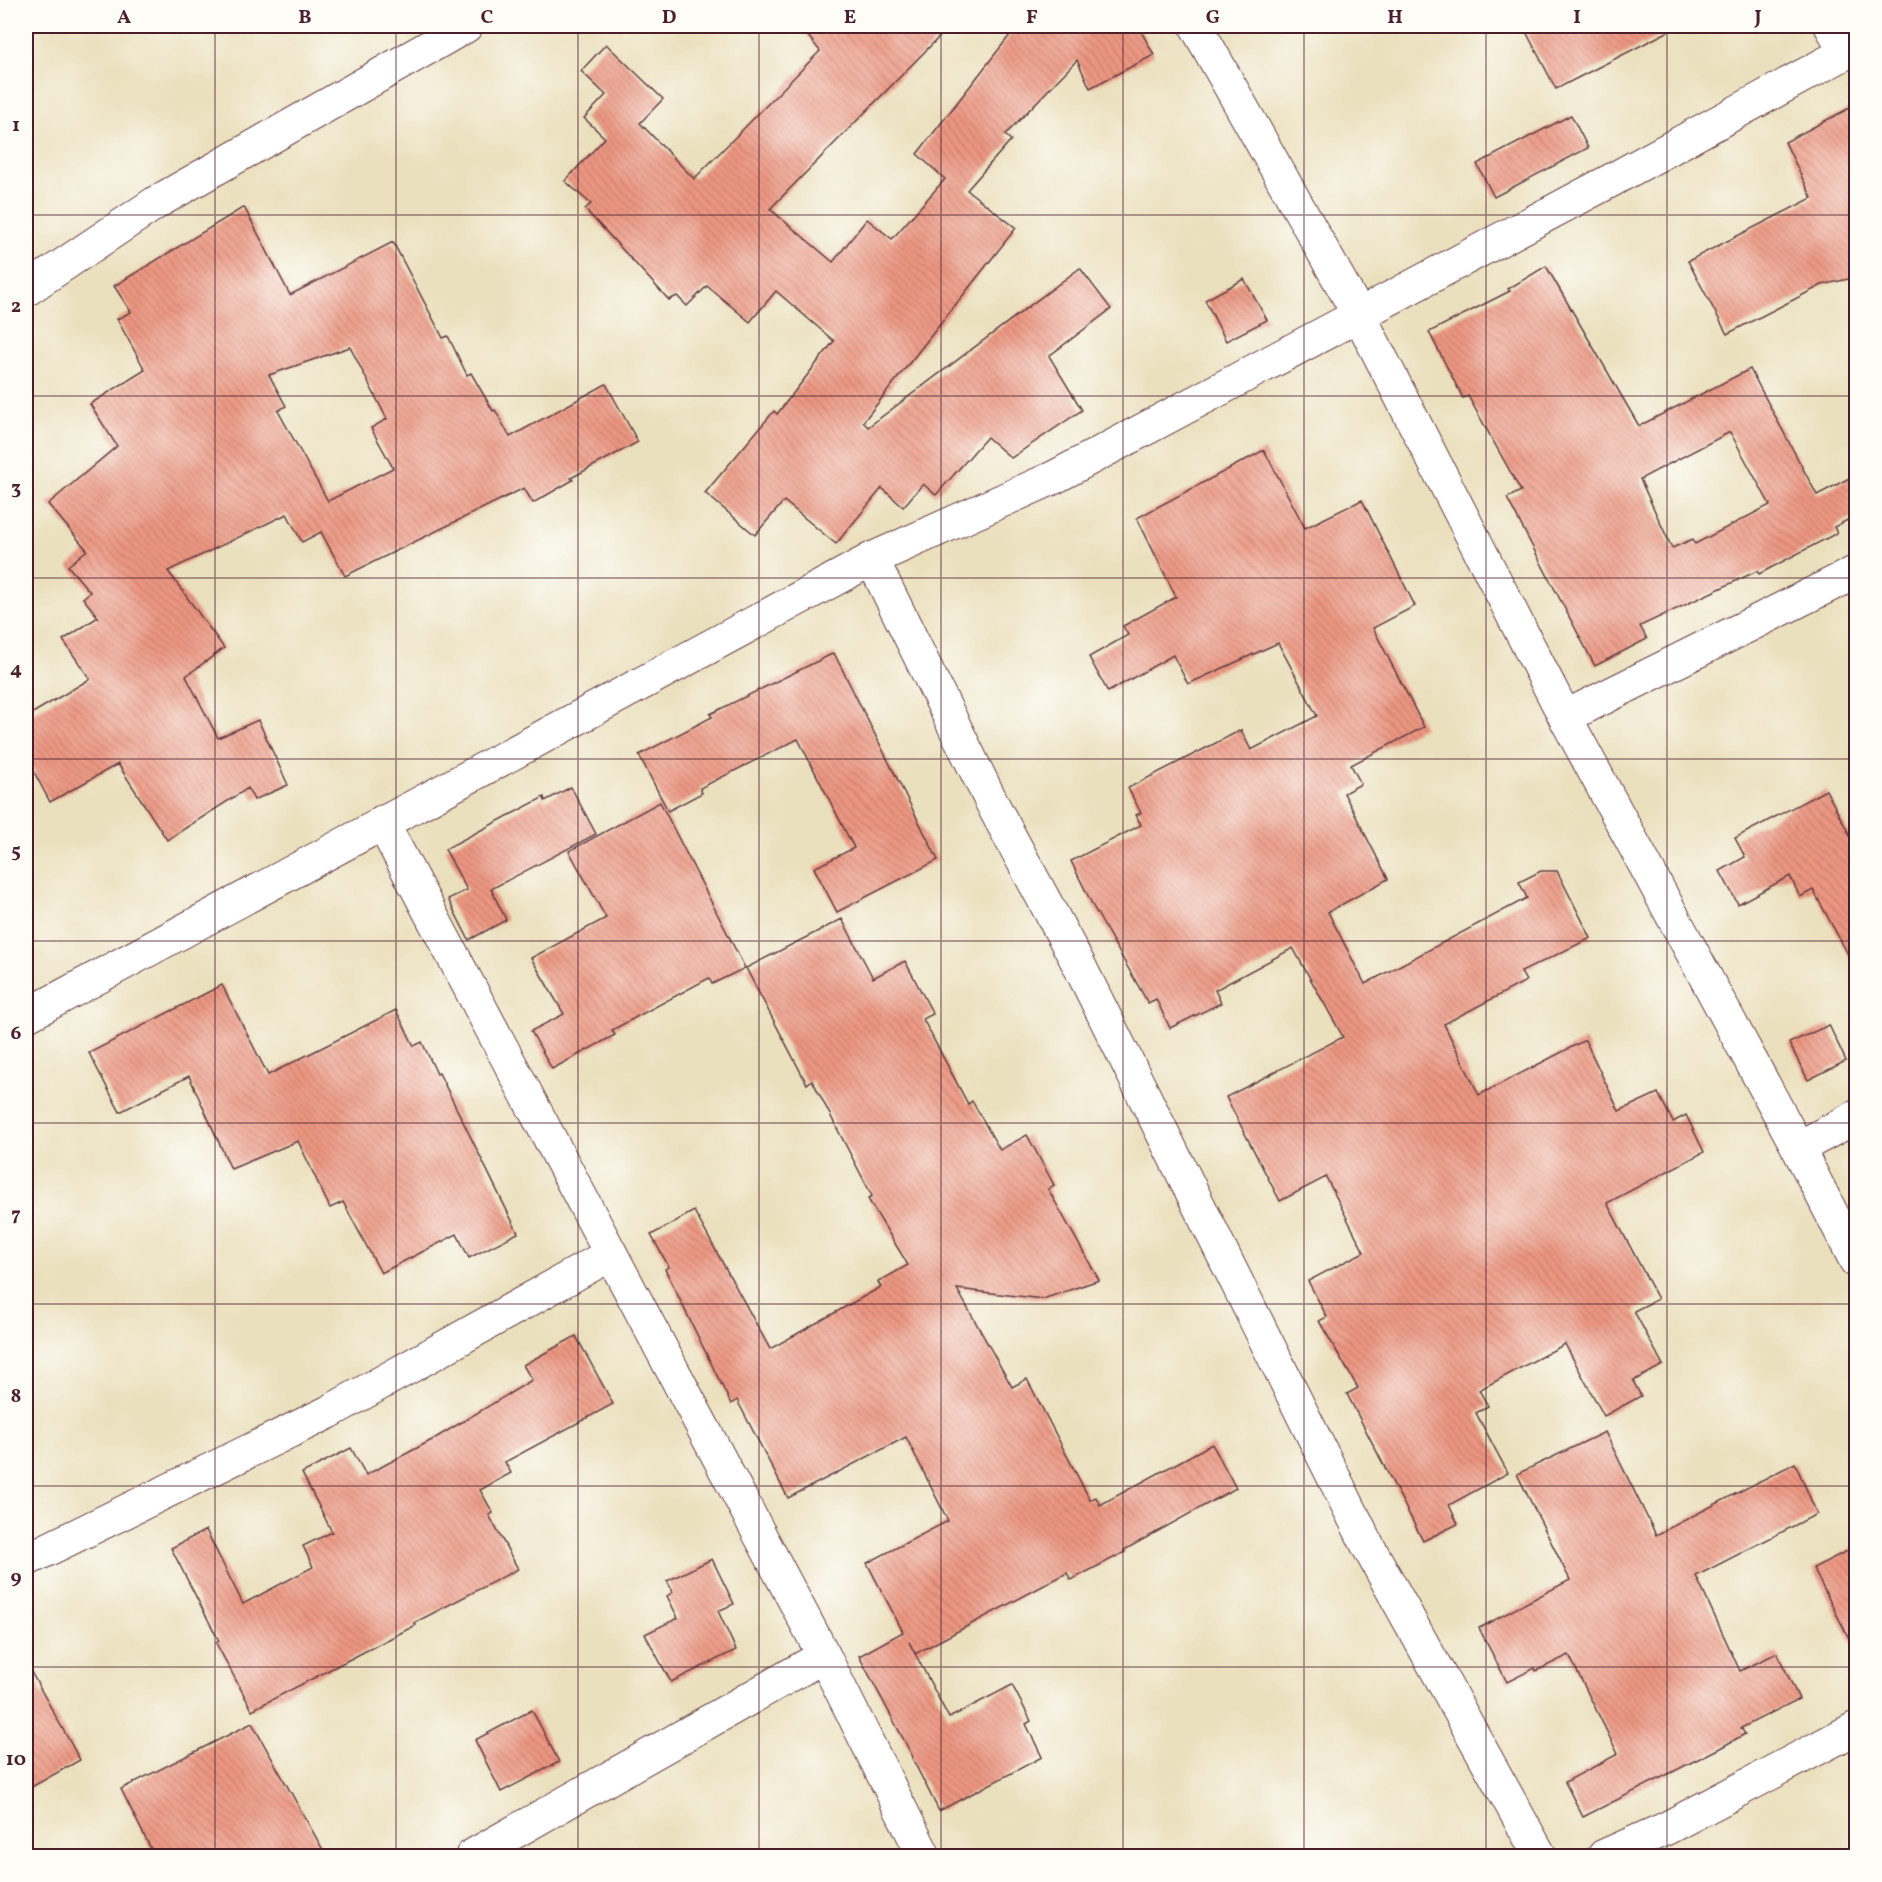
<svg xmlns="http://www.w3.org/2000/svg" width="1882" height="1882" font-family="Vollkorn,serif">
<defs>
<pattern id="building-back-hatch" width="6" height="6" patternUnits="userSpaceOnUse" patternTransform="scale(1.5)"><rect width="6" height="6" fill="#ed9782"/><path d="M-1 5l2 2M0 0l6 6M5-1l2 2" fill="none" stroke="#c27b6b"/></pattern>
</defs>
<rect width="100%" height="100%" fill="#fdfcf7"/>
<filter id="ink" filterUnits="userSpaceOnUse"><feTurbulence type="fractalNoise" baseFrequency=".0167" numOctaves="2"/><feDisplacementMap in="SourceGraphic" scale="12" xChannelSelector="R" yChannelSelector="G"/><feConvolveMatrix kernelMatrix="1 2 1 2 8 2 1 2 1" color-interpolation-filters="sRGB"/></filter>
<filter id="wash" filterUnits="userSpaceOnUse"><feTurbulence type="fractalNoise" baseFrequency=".008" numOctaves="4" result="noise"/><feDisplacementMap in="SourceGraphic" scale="24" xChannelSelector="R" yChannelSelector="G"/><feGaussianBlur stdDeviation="1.35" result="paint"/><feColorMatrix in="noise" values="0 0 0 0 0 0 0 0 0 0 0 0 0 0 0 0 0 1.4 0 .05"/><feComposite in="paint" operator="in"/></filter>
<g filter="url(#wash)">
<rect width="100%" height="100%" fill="#ebe0be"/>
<g id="blocks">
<g fill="url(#building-back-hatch)" fill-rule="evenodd">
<path d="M800 26H950L770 209 833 262 867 219 892 239 945 179 917 154 1017 26H1138L1154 55 1090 88 1077 60 1005 135 1011 140 967 190 1016 228 863 422 868 427 1080 268 1111 309 1049 356 1082 410 1011 458 987 437 936 495 923 484 903 507 882 488 836 544 784 501 755 535 705 493 774 411 777 414 834 341 776 291 750 322 707 286 687 306 677 296 669 300 585 209 591 204 565 181 605 138 584 118 606 95 581 71 606 44 663 99 640 123 694 179 820 51Z"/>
<path d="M1523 26H1679L1556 89Z"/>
<path d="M1857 104V277L1822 285 1727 334 1688 261 1812 198 1785 142Z"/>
<path d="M1571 115 1588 148 1494 197 1477 164Z"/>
<path d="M244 207 290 295 393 242 443 338 448 336 467 375 471 373 493 411 495 410 510 437 606 384 638 442 571 478 573 480 533 503 524 488 345 576 321 532 302 542 287 514 168 571 224 648 186 676 218 738 258 720 288 785 254 800 248 788 167 840 118 764 50 802 26 757V717L90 679 63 640 98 617 83 598 90 592 68 566 87 550 48 504 117 446 90 404 145 370 117 319 131 312 114 286ZM350 347 387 419 371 428 393 468 328 501 278 411 286 406 269 375Z"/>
<path d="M1546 266 1639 426 1750 369 1817 495 1857 474V515L1834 527 1837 533 1759 574 1757 571 1640 626 1647 639 1595 666 1507 498 1521 491 1468 396 1463 398 1429 332 1510 291 1508 289ZM1730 432 1770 505 1695 544 1693 539 1672 548 1640 479Z"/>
<path d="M1244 279 1267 320 1226 341 1205 300Z"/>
<path d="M1264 450 1305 528 1362 500 1415 606 1373 628 1424 727 1351 765 1361 784 1344 793 1388 879 1328 912 1365 984 1527 898 1519 882 1541 871H1557L1591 938 1521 972 1526 981 1444 1024 1479 1095 1585 1040 1619 1111 1658 1093 1673 1122 1686 1115 1704 1152 1607 1203 1658 1299 1634 1311 1663 1365 1633 1381 1641 1396 1604 1416 1565 1344 1479 1390 1488 1406 1476 1413 1508 1473 1449 1505 1458 1524 1423 1541 1347 1394 1358 1388 1319 1321 1327 1317 1308 1281 1364 1252 1326 1177 1280 1201 1226 1097 1343 1037 1293 948 1215 990 1221 1003 1170 1028 1156 999 1148 1003 1094 908 1071 861 1141 825 1136 815 1141 813 1128 788 1241 730 1251 750 1317 716 1278 643 1188 684 1173 655 1108 692 1089 657 1128 635 1123 626 1176 597 1137 518Z"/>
<path d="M834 653 938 860 837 912 814 868 854 848 798 739 700 788 702 793 668 811 639 755 712 717 710 714Z"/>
<path d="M571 787 596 834 491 889 506 920 469 940 448 899 467 890 445 849 544 797 545 801Z"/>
<path d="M1826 790 1857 849V971L1813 890 1800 897 1790 876 1738 904 1720 871 1745 857 1735 838Z"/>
<path d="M660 802 745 968 712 984 709 978 612 1030 615 1035 552 1069 531 1031 564 1014 531 958 606 918 569 851Z"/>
<path d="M842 919 873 978 905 961 933 1014 923 1019 968 1104 972 1101 1000 1150 1027 1135 1054 1185 1048 1189 1099 1280 1043 1299 957 1289 1012 1387 1027 1379 1090 1500 1096 1497 1100 1505 1212 1444 1236 1488 1124 1550 1125 1552 1071 1580 1067 1573 915 1654 909 1642 949 1718 1012 1685 1031 1721 1026 1724 1042 1757 939 1811 912 1758 913 1757 859 1656 903 1632 867 1563 948 1521 906 1437 788 1498 737 1400 731 1404 665 1269 669 1267 651 1235 694 1211 770 1349 881 1287 878 1282 908 1265 868 1199 872 1196 812 1080 807 1084 746 968Z"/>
<path d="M222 985 268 1075 396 1010 414 1046 422 1042 437 1074 439 1073 518 1233 469 1258 457 1234 381 1273 343 1202 330 1208 298 1141 231 1169 189 1076 120 1112 89 1053Z"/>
<path d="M1829 1025 1846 1061 1808 1080 1789 1043Z"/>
<path d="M576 1336 613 1404 505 1462 511 1473 480 1490 493 1513 489 1515 518 1569 414 1623 416 1625 252 1710 216 1643 219 1641 171 1548 206 1530 243 1604 313 1567 303 1546 332 1532 302 1473 351 1448 366 1475 432 1440 532 1380 523 1365Z"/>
<path d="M1605 1432 1656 1535 1795 1463 1817 1514 1696 1576 1740 1671 1777 1653 1799 1699 1741 1728 1745 1734 1720 1748 1583 1817 1565 1782 1618 1754 1569 1655 1536 1671 1535 1668 1507 1682 1479 1628 1570 1580 1517 1474Z"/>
<path d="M1857 1546V1654L1813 1568Z"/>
<path d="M712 1559 734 1604 718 1611 736 1650 671 1682 645 1634 678 1618 667 1596 673 1592 667 1581Z"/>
<path d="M26 1663 80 1760 26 1790Z"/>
<path d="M532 1710 559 1762 501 1792 475 1740Z"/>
<path d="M252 1723 327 1857H155L121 1789Z"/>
</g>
</g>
</g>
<g filter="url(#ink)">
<use href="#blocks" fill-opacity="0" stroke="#623c41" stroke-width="1.5"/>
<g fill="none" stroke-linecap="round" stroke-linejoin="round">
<g stroke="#623c41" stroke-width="35">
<g id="minor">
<path d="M1196 26 1359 315 1565 717 1798 1148 1856 1261"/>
<path d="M1831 26 1846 52"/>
<path d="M26 290 157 202 466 26"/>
<path d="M872 559 995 809 1078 963 1368 1546 1540 1856"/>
<path d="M1565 717 1856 572"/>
<path d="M382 822 824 1656 924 1856"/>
<path d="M26 1016 872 559 1055 477 1610 181 1856 47"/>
<path d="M1798 1148 1856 1117"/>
<path d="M26 1560 329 1412 611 1254"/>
<path d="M472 1856 824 1656"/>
<path d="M1604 1856 1667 1828 1856 1728"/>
</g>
</g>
<use href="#minor" stroke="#fff" stroke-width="33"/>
</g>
</g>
<path fill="none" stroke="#4a1f2b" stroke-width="1.5" stroke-opacity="0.55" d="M215 26V1856M396 26V1856M578 26V1856M759 26V1856M941 26V1856M1123 26V1856M1304 26V1856M1486 26V1856M1667 26V1856M26 215H1856M26 396H1856M26 578H1856M26 759H1856M26 941H1856M26 1123H1856M26 1304H1856M26 1486H1856M26 1667H1856"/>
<rect width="1882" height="1882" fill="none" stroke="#fdfcf7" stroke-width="66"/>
<rect x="33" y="33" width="1816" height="1816" fill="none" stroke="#4a1f2b" stroke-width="2"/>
<g font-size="20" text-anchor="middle" font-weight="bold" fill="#4a1f2b">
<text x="124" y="23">A</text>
<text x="305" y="23">B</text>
<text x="487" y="23">C</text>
<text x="669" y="23">D</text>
<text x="850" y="23">E</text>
<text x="1032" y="23">F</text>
<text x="1213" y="23">G</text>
<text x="1395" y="23">H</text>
<text x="1577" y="23">I</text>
<text x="1758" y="23">J</text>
<text x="16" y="131">1</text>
<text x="16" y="312">2</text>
<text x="16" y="494">3</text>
<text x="16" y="675">4</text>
<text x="16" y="857">5</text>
<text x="16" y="1039">6</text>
<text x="16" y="1220">7</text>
<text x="16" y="1402">8</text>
<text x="16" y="1583">9</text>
<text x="16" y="1765">10</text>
</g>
</svg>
